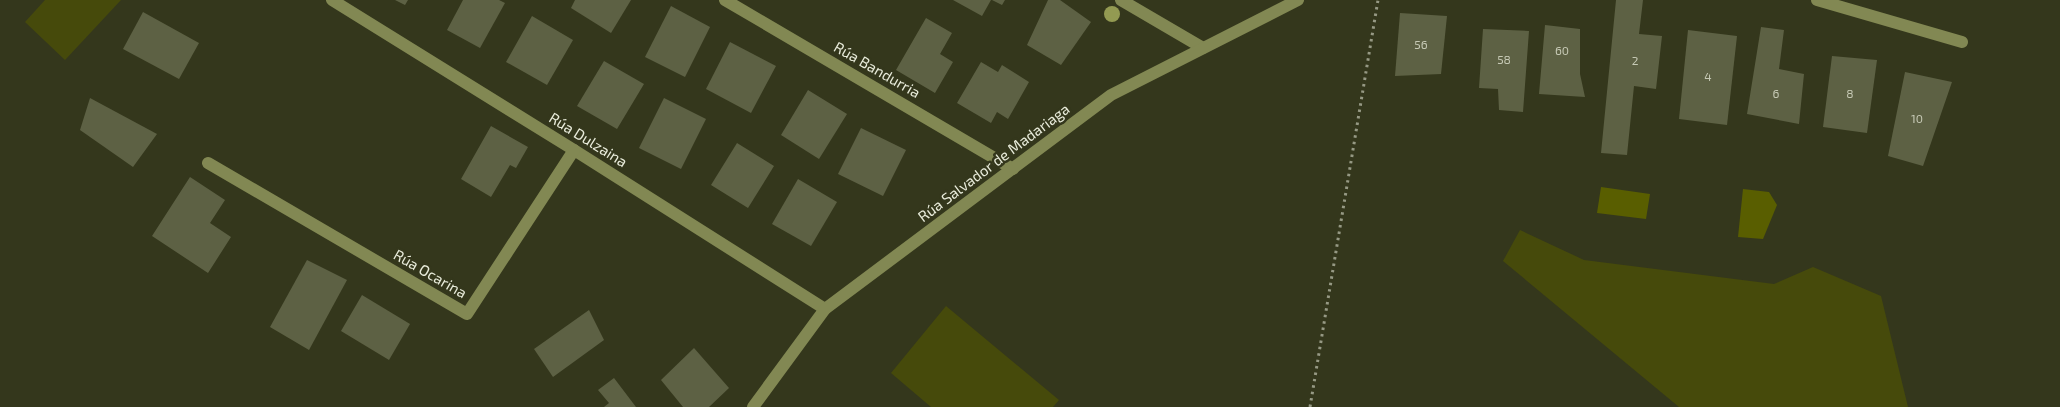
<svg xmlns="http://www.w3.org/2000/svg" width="2060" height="407" font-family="'Exo 2',sans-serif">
<rect width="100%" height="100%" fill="#34371c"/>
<g fill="#464a0b">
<path d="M45 0H121L65 60 25 22Z"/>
<path d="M1520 230 1584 260 1774 284 1813 267 1881 296 1908 407H1679L1503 261Z"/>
<path d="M946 306 1059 400 1053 407H931L891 373Z"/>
</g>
<g fill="#595e00">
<path d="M1601 187 1650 194 1646 219 1597 213Z"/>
<path d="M1743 189 1769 192 1777 205 1763 239 1738 237Z"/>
</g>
<g fill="#5d6144">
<path d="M395 0H408L405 5Z"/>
<path d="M463 0H499L505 3 480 48 447 30Z"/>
<path d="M575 0H631L611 33 571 8Z"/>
<path d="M953 0H991L982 16Z"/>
<path d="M992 0H1005L1002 5Z"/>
<path d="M1048 0H1060L1091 22 1061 65 1027 45Z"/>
<path d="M1616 0H1643L1639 34 1662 36 1656 89 1634 86 1627 155 1601 153Z"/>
<path d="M671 6 710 27 685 77 645 57Z"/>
<path d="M143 12 199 43 179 79 123 49Z"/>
<path d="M1400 13 1447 16 1441 74 1395 76Z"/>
<path d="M532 16 573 40 547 85 506 62Z"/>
<path d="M926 18 952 33 940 54 953 62 935 93 896 70Z"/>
<path d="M1545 25 1580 29V74L1585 97 1539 94Z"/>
<path d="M1761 27 1784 30 1779 69 1804 74 1799 124 1747 114Z"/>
<path d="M1483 29 1529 31 1523 112 1499 110 1498 89 1479 88Z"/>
<path d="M1688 30 1737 36 1727 125 1679 119Z"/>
<path d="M730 42 776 66 751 113 706 89Z"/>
<path d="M1832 56 1877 60 1867 133 1823 127Z"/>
<path d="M604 61 644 84 617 129 577 106Z"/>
<path d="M981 62 998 72 1002 65 1029 82 1008 119 997 112 991 123 957 103Z"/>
<path d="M1905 72 1952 82 1923 166 1888 156Z"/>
<path d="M808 90 847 114 819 159 781 135Z"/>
<path d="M90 98 157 134 133 167 80 130Z"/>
<path d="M664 98 706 119 681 169 639 148Z"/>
<path d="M491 126 528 147 516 168 510 165 491 197 461 179Z"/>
<path d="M861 128 906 150 883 196 838 174Z"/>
<path d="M737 143 774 166 748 208 711 185Z"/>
<path d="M190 177 225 200 210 223 231 237 208 273 152 236Z"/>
<path d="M798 179 837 202 811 246 772 224Z"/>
<path d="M307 260 347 280 309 350 270 327Z"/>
<path d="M362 295 410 324 389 360 341 331Z"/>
<path d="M589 310 604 340 553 377 534 349Z"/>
<path d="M694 348 729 388 709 407H683L661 380Z"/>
<path d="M614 378 636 407H604L609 403 598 390Z"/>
</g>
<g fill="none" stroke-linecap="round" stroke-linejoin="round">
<path stroke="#969984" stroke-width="3" stroke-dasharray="2.5 4" stroke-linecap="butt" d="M1310 407 1378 0"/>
<g stroke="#828853" stroke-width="12">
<path d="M332 0 574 150 825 309"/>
<path d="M725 0 1013 169"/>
<path d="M1121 0 1203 48"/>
<path d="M1817 0 1962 42"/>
<path d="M208 163 467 314 574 150"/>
<path d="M753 407 825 309 1111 95 1298 0"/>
</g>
</g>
<circle fill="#939a52" cx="1112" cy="14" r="8"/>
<g text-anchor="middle" stroke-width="5" stroke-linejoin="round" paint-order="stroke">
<g font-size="12" fill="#c6c9b5">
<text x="1421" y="49">56</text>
<text x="1562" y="55">60</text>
<text x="1504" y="64">58</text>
<text x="1635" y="65">2</text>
<text x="1708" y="81">4</text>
<text x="1776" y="98">6</text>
<text x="1850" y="98">8</text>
<text x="1917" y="123">10</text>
</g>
<g font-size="15" fill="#e9ecdb" stroke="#34371c">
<text transform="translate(877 70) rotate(30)" y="5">Rúa Bandurria</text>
<text transform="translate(588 140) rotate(32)" y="5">Rúa Dulzaina</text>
<text transform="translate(994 163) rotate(-37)" y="5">Rúa Salvador de Madariaga</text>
<text transform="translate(430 274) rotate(30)" y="5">Rúa Ocarina</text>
</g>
</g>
</svg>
